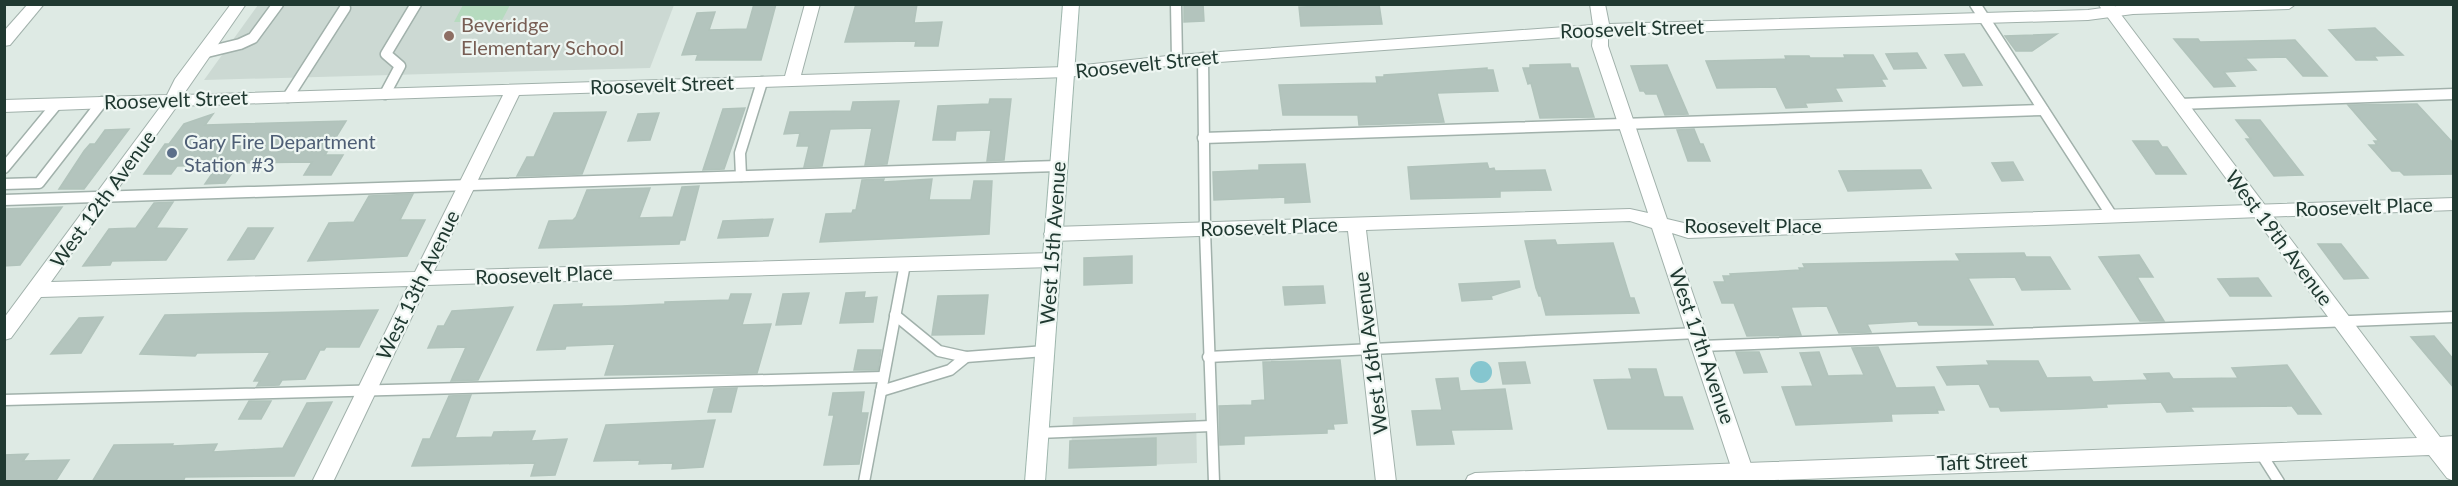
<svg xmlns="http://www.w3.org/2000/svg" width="2458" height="486" font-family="Lato,sans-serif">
<rect width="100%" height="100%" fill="#deeae4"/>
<g fill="#ccd9d3">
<path d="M258 5H674L650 68 204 80Z"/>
<path d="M1196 413 1197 463 1070 468 1073 417Z"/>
</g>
<path fill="#b6dbbf" d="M463 5V4L510 5 501 22H454Z"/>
<circle fill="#85c6cf" cx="1481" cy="372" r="11"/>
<g fill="#b3c4bd" stroke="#b1c3bb" stroke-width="1.5">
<path d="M754 4H776L761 60H696L698 54 682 55 697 13 715 12 709 30 747 29Z"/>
<path d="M856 4H917L914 23 942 22 938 46H915L916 41 845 42Z"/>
<path d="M1184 4H1203L1204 21 1184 22Z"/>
<path d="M1337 4H1379L1382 24 1301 26 1299 7 1337 6Z"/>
<path d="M2375 28 2403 55 2374 56 2377 60H2356L2329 30Z"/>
<path d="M2057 34 2032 51H2016L2005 36Z"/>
<path d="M2174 39H2198L2200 42 2295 40 2327 76H2303L2286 57 2245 58 2256 70 2224 72 2235 86 2214 87Z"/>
<path d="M1917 53 1926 68 1894 69 1886 54Z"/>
<path d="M1964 54 1975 73 1982 85 1963 86 1945 55Z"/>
<path d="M1844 55H1873L1887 79H1881L1885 86 1835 88 1842 101 1805 103 1807 107 1786 108 1776 87 1717 88 1706 61 1786 59 1785 56H1809L1810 58H1845Z"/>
<path d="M1570 64 1571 68H1578L1594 117 1540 118 1531 83 1528 84 1523 68H1530V65Z"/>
<path d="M1667 65 1688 114 1665 115 1657 94H1646L1644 91H1640L1631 66Z"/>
<path d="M1487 68V70H1493L1498 91 1437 93 1444 122 1359 125 1358 115H1283L1279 85 1377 83 1376 77H1384V75Z"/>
<path d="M990 99H1011L1004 160 987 161 991 130 956 131 955 140H933L938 106 989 104Z"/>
<path d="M899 101 887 164 865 165 872 128 830 129 822 166 804 167 809 146H797L800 133 784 134 790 112 851 111 853 102Z"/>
<path d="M2417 104 2454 144V174L2404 175 2400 171H2392L2369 145H2377L2374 141H2379L2348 105Z"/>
<path d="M745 108 724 169 703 170 723 109Z"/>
<path d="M606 112 582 174 517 176 527 157H534L554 113Z"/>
<path d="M659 113 650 140 628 141 638 114Z"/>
<path d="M213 114 205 125 346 121 325 155H343L331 175H304L312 162 239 163 225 183 205 184 218 165 177 166 171 174H144L165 144H169L184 124Z"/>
<path d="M2236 120H2260L2303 175 2274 176 2246 139H2251Z"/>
<path d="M129 129 84 189H59L84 151 90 144H95L105 130Z"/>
<path d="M1694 129 1700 144H1703L1710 161H1688L1677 130Z"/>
<path d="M2133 141H2158L2162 147H2167L2186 174H2156Z"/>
<path d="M2013 162 2023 180 2002 181 1992 163Z"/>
<path d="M1487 163 1489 169 1494 168 1495 171 1545 170 1551 190 1500 191V197L1411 199 1408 167Z"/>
<path d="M1305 164 1310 202 1285 203V197L1214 200 1213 172 1259 170V165Z"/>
<path d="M1921 170 1931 188 1848 191 1839 171Z"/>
<path d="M884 179 883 182 932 179 929 200H971L974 181H992L989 234 820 242 826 214 852 213 853 210H856L862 180Z"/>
<path d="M699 186 685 240H680L679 244 539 248 549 221 573 220 576 217 587 190 650 188 639 218 673 217 682 187Z"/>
<path d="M413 194 400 220H425L407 256 308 261 329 223 354 222 369 196Z"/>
<path d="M173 202 156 228 187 229 166 260 112 261 110 265 83 266 109 229 136 228 154 203Z"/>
<path d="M62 207 20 265 4 266V209Z"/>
<path d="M773 219 768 236 718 238 723 221Z"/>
<path d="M248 228H273L254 259 228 260Z"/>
<path d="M1555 240 1557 245 1613 243 1630 298H1634L1639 313 1546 315 1541 296H1539L1536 288 1525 241Z"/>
<path d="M2318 244H2341L2368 278 2344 279Z"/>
<path d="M2024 253 2026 257H2050L2070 289 2022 290 2015 277 1968 278 1993 325H1919L1917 321 1867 324 1871 332 1839 333 1827 306 1791 307 1801 335 1747 336 1734 303H1722L1714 282H1725L1723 276H1731L1730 274 1800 270 1799 268H1805L1803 264 1960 261 1956 254Z"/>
<path d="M2139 255 2153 277H2137L2164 321H2140L2099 257Z"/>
<path d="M1132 256V283L1084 285V258Z"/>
<path d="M2258 278 2271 296H2230L2218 279Z"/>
<path d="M1519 281 1520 287 1491 296 1492 299 1462 301 1459 284Z"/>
<path d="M1323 286 1325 303 1285 305 1283 287Z"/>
<path d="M865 292 864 298 877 297 873 322 840 323 846 293Z"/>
<path d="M809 293 801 324 776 325 783 294Z"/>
<path d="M731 294H751L742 325 771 324 757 373 605 375 615 344 566 346 565 349 537 350 554 305 582 304 581 307 622 306 665 304V302L729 300Z"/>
<path d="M988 295 984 334 932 335 938 296Z"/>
<path d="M513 307 478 380 451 381 466 347 428 348 438 326H444L452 311Z"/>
<path d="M378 310 359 347H326L324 350H320L305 379 282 380 279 385 257 386 260 381H254L270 352 197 353 195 356 140 354 165 315Z"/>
<path d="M103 317 81 353 51 354 79 318Z"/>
<path d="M2434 336 2454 360V388L2411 337Z"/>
<path d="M1878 347 1896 388 1934 387 1944 410H1937L1938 413 1891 414 1892 421 1796 425 1782 387 1813 386 1800 353 1819 352 1828 376 1864 375 1852 348Z"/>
<path d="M858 350H881L878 370H854Z"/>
<path d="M1736 352H1759L1767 372 1744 373Z"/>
<path d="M1340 360 1347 423 1333 424 1334 429H1327V433L1244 436V444L1220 445 1219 406 1252 405V401L1265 400 1263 362Z"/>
<path d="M1987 361H2038L2047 378 2090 377 2093 382 2148 380 2144 374 2169 373 2173 379 2238 378 2232 368 2287 365 2321 414H2298L2292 406 2190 407 2193 411 2167 412 2161 402 2106 404 2107 407 2069 409 2001 411 1999 407H1990L1979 384 1947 385 1937 367 1989 365Z"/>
<path d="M1525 362 1530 383 1503 384 1499 363Z"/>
<path d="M1629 369H1656L1664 397H1682L1693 429H1608L1594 380 1632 379Z"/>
<path d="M1458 378 1460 391 1505 389 1512 429 1451 430 1454 444 1417 445 1412 411 1442 410 1436 379Z"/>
<path d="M737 388 731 412H708L714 389Z"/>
<path d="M864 392 861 413H868L859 464 824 465 834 415H829L833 393Z"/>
<path d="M471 395 455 438 492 437 494 432 535 431 531 441 567 439 555 475 531 476 535 463 412 466 423 439H430L449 396Z"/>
<path d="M249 401H271L261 419H239Z"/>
<path d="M332 402 294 476 185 477 183 482H92L114 445 173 444 172 446 217 444 213 452 283 448 307 403Z"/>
<path d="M715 420 703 467 672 469 673 463 639 464 640 460 594 461 606 425Z"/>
<path d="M1156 438V465L1069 468 1070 441Z"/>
<path d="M28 454 23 461 69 460 55 482H4V455Z"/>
</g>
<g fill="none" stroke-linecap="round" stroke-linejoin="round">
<g stroke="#a1b1ab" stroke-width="13">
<g id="service">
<path d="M1176 4 1177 60"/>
<path d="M1975 4 2112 216"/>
<path d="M203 53 240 44 253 38 278 4"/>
<path d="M1203 58 1205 230 1214 482"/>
<path d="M385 94 400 66 386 54 416 4"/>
<path d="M288 97 345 8"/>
<path d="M2179 104 2454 94"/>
<path d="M1203 138 2043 110"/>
<path d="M4 168 56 105"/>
<path d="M741 176 740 153 762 82"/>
<path d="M4 184 39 183 102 102"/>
<path d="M4 200 1058 166"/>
<path d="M895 315 939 351 966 357 1045 351"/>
<path d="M1701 346 2454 317"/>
<path d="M1208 357 1697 333"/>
<path d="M881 391 950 370 966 357"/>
<path d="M4 400 883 377"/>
<path d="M1038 433 1211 426"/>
<path d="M2260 452 2279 482"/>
<path d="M864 482 905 264"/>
</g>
</g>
<g stroke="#a1b1ab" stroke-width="2">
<path id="minor" d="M231 4H246L183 95 785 76 805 4H820L801 75 1066 67 1177 55 1593 25 1590 4H1605L1609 24 2088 10 2131 4H2296L2289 9 2133 14 2088 20 1608 34V46L1667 219 1688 224 2454 198V210L1688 238 1672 233 1757 482H1736L1652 228 1630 221 1366 230 1396 482H1376L1348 231 1053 241 1047 239 1044 234 1047 229 1053 227 1630 209 1648 213 1592 46 1593 35 1177 65 1066 77 519 95 434 271 1052 253 1058 255 1061 260 1058 265 1052 267 427 285 333 482H312L408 286 41 297 11 338 4 340V318L161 106 4 112V100L167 95 175 79ZM503 95 415 272 51 282 177 106Z"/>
</g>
<g stroke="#a1b1ab" stroke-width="2">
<g id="tertiary">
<path d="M28 4H44L10 45 4 46V31Z"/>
<path d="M2098 4H2113L2440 437 2454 436V481L2447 478 2429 455 1724 482H1465L1468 476 1475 473 2417 438Z"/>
</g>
</g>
<g stroke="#9db5ac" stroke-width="2">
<path id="secondary" d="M1063 4H1079L1045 482H1025Z"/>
</g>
<use href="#service" stroke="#fff" stroke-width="10"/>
<use href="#minor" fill="#fff" fill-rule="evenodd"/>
<use href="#tertiary" fill="#fff" fill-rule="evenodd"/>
<use href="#secondary" fill="#fff" fill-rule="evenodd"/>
</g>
<circle fill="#8d6e63" stroke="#eef6f2" stroke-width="2" cx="449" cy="36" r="6"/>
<circle fill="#5c6f8a" stroke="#eef6f2" stroke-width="2" cx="172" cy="153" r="6"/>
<g text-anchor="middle" stroke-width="4.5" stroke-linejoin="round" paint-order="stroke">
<g font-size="20" fill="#785e54" stroke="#eef6f2" text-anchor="start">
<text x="461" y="32">Beveridge<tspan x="461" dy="23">Elementary School</tspan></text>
</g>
<g font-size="20" fill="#203931" stroke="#eef6f2">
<text transform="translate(1632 29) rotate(-2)" y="7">Roosevelt Street</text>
<text transform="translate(1147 64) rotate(-6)" y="7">Roosevelt Street</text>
<text transform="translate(662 85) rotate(-2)" y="7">Roosevelt Street</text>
<text transform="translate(176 100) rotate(-2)" y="7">Roosevelt Street</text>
<text transform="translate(103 199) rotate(-54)" y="7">West 12th Avenue</text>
<text transform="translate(2364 207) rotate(-2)" y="7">Roosevelt Place</text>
<text x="1753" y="233">Roosevelt Place</text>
<text transform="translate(1269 227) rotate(-2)" y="7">Roosevelt Place</text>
<text transform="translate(2279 238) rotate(53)" y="7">West 19th Avenue</text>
<text transform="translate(1053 243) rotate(-86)" y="7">West 15th Avenue</text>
<text transform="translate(544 275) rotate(-2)" y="7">Roosevelt Place</text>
<text transform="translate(418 285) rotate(-64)" y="7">West 13th Avenue</text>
<text transform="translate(1702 346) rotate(71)" y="7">West 17th Avenue</text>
<text transform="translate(1371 353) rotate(-97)" y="7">West 16th Avenue</text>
<text transform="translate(1982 462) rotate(-2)" y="7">Taft Street</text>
</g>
<g font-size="20" fill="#4e5e75" stroke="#eef6f2" text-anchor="start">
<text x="184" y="149">Gary Fire Department<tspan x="184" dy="23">Station #3</tspan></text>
</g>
</g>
<rect width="2458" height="486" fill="none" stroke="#203931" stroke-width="12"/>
</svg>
